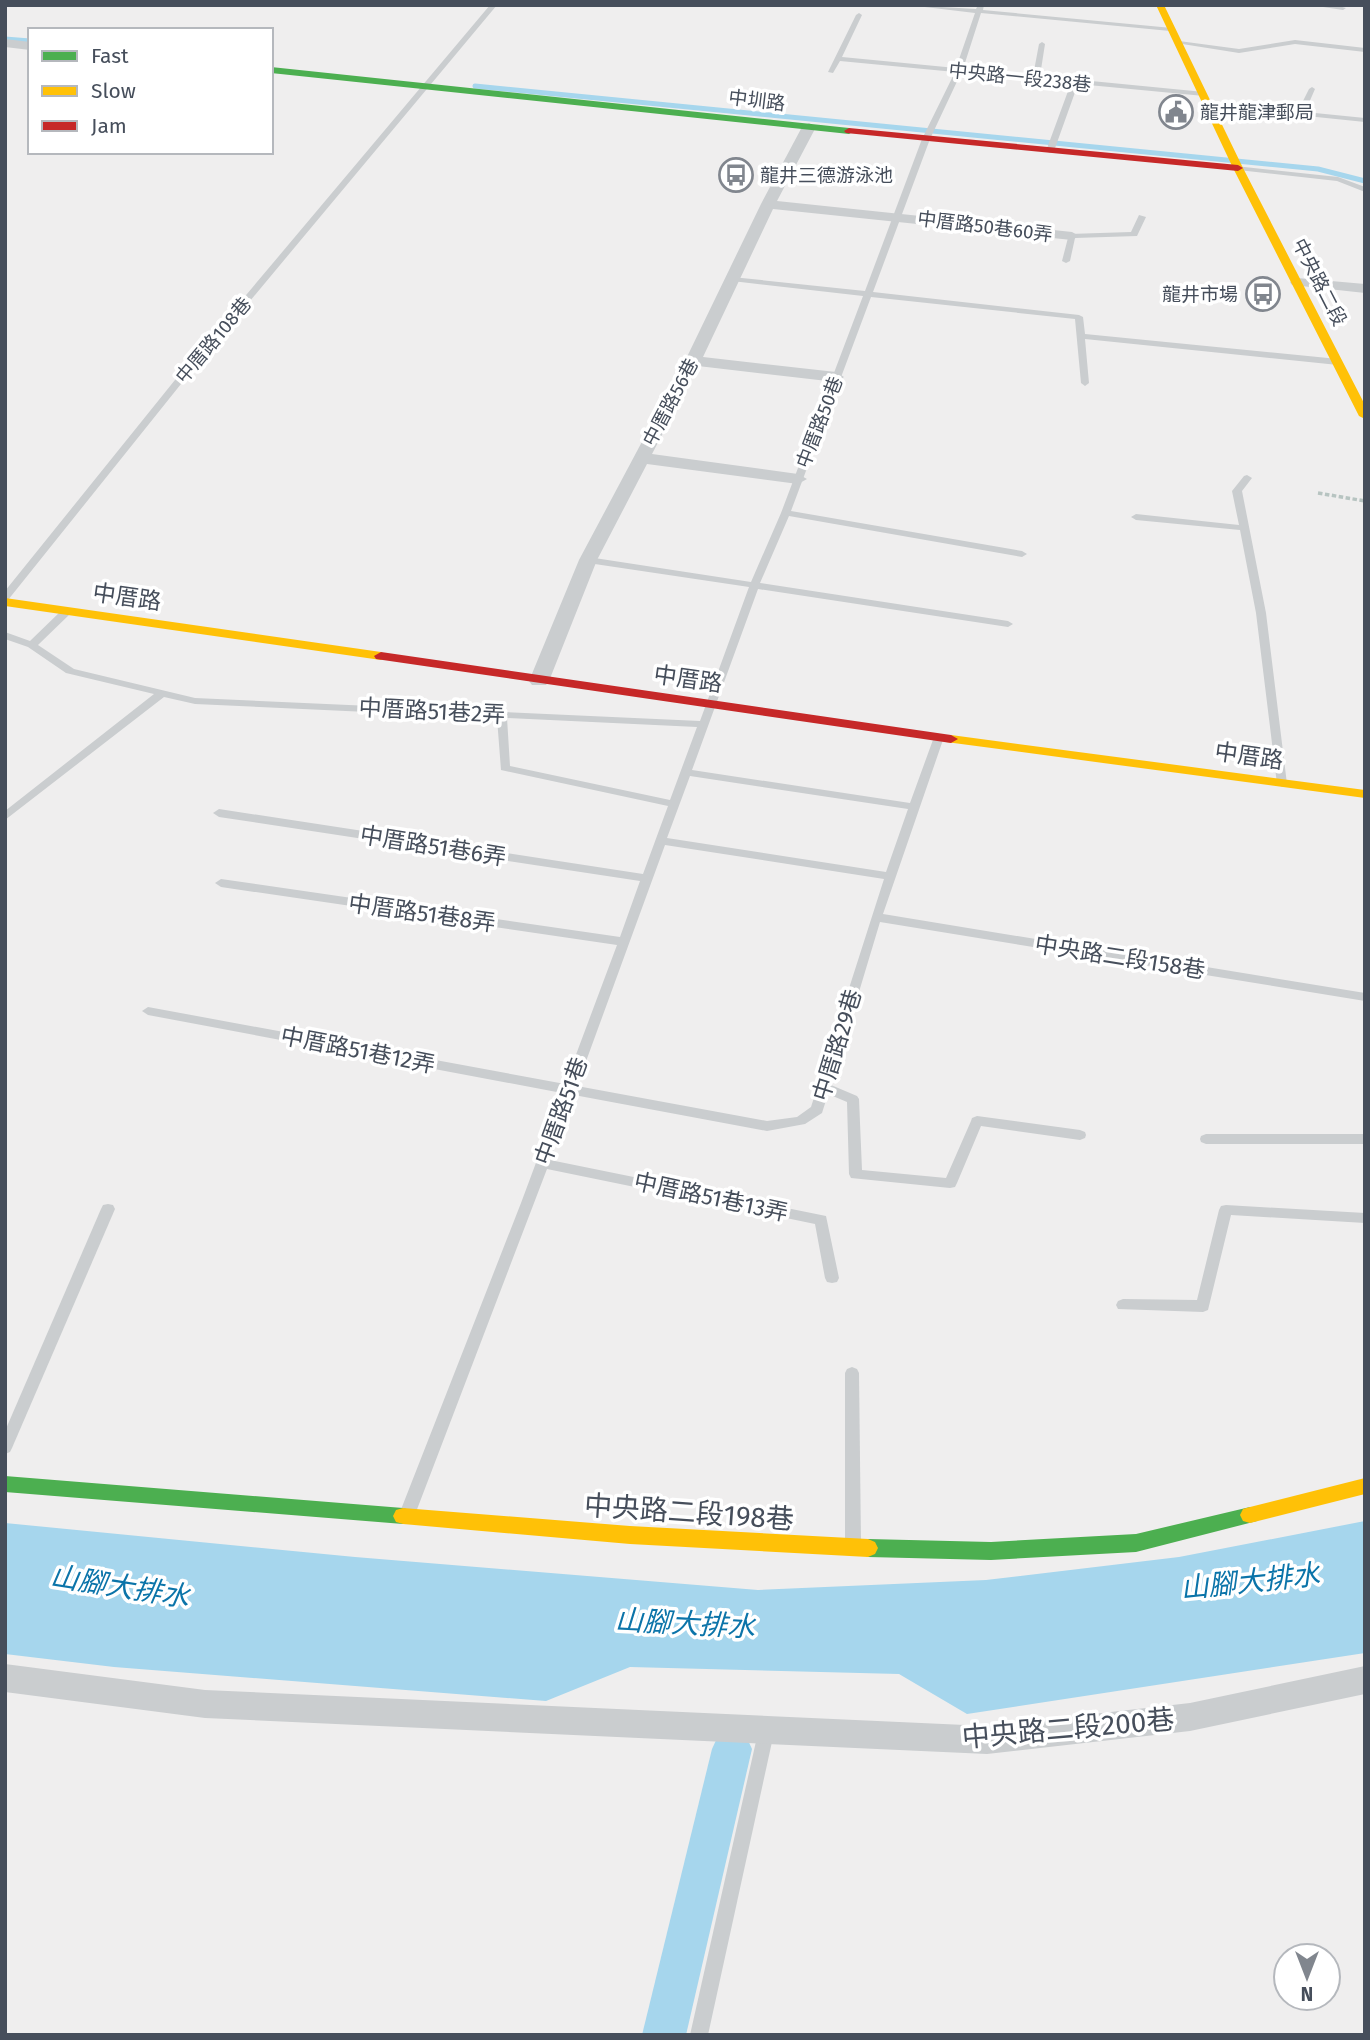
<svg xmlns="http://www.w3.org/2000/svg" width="1370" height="2040" font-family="'Fira Sans','Noto Sans TC',sans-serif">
<rect width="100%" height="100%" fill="#efeeee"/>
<path fill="#a6d6ed" d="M1365 1521V1653L967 1714 899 1674 630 1667 546 1701 114 1667 5 1654V1523L355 1557 758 1590 986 1580 1179 1557Z"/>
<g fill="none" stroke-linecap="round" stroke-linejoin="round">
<g stroke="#a6d6ed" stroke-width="5">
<path d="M5 39 30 41"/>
<path d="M475 86 1318 169 1365 181"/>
</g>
<path fill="#a6d6ed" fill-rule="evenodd" d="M732 1730 746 1736 752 1749 686 2035H642L712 1749 718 1736Z"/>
<path stroke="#b7c4c1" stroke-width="3.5" stroke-dasharray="4.5 2.5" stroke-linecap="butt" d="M1318 493 1365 501"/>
<g fill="#cacdcf" fill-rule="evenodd">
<path d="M490 5H497L189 374 8 600 5 601V591L183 370Z"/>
<path d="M908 5 976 9 978 5H984L983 10 1172 28V30L1170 31 981 13 963 69 1033 76 1039 44 1042 42 1045 44 1040 76 1204 92 1207 94 1204 96 1078 84 1054 151 1050 153 1046 151 1071 83 961 73 930 139 873 292 1079 315 1083 317 1085 334 1338 359 1342 362 1338 365 1085 339 1089 383 1085 386 1081 383 1075 319 871 297 791 511 1022 551 1027 554 1022 557 789 516 760 583 1008 621 1013 624 1008 627 758 589 692 770 910 803 934 737 939 734 943 735 944 737 883 914 1365 993V1001L880 922 831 1085 857 1096 859 1099 862 1170 946 1178 971 1121 972 1118 977 1116 1080 1130 1085 1132 1086 1135 1085 1138 1080 1140 981 1126 957 1183 955 1187 950 1188 851 1178 849 1174 847 1102 828 1094 822 1113 805 1124 767 1131 574 1095 550 1160 826 1216 839 1278 837 1282 832 1283 827 1282 825 1278 815 1224 547 1169 416 1512 413 1517 408 1519 403 1517 400 1512 521 1203 562 1093 148 1015 142 1011 148 1007 565 1084 617 945 221 887 215 883 221 879 620 937 640 881 219 817 213 813 219 809 643 874 668 806 501 770 497 718 195 704 164 697 5 820V811L154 694 66 673 28 647 5 639V632L30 641 63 609H71V613L38 645 74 669 195 698 700 721 749 587 588 563 583 560 588 557 751 582 781 513 863 296 732 281 728 279 732 277 865 291 922 139 955 72 840 61 833 73 828 72 856 15 859 13 862 15 842 57 956 68 975 13ZM507 718 697 727 670 800 510 766ZM690 776 908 809 886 872 667 838ZM665 845 884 879 811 1107 797 1117 767 1121 577 1086Z"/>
<path d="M1310 5H1335L1346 8 1343 10Z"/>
<path d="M1295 40 1365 48V52L1295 44 1239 53 1176 43 1179 41 1239 49Z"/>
<path d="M1312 87 1315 89 1305 112 1365 118V122L1209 106 1205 104 1209 102 1298 111 1309 89Z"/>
<path d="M1235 166 1338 177 1365 187V192L1337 181 1238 170H1235Z"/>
<path d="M1139 215 1146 217 1137 236 1075 238 1070 261 1066 263 1062 261 1069 234 1131 232Z"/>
<path d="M1247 475 1252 478 1242 491 1266 613 1287 784 1282 787 1277 784 1256 613 1240 530 1136 520 1131 517 1136 514 1239 525 1232 491 1244 476Z"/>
<path d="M1206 1134H1365V1144H1206L1201 1142 1200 1139 1201 1136Z"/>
<path d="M108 1204 113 1205 115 1209 12 1448 10 1452 5 1454V1431L101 1209 103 1205Z"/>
<path d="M1226 1205 1365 1213V1223L1231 1215 1208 1310 1203 1312 1118 1309 1116 1305 1118 1301 1123 1299 1197 1300 1219 1210 1221 1206Z"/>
<path d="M852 1367 857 1369 859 1373 861 1544 858 1549 853 1551 848 1549 845 1544V1373L847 1369Z"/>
<path d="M767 1720 773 1723 775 1728 708 2035H690L759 1728 761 1723Z"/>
</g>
<g fill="#cacdcf" fill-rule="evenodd">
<path d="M5 39 30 42V50L5 47Z"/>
<path d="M809 123 816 127 777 201 1072 232 1079 236 1072 240 773 209 703 357 836 372 844 377 836 382 698 366 652 454 798 474 807 479 798 484 647 464 597 560 549 681 546 685H532L529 681 579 560 685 361 761 204 802 127Z"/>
<path d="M1297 278 1365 284V293L1292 285 1290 282Z"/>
<path d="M5 1664 205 1690 987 1726 1190 1703 1365 1666V1694L1190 1731 987 1754 205 1718 5 1692Z"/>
</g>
<g fill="#4caf50" fill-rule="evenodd">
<path d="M271 67 849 128 854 131 849 134 271 73Z"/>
<path d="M5 1476 403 1508 410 1510 413 1516 410 1522 403 1524 5 1492Z"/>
<path d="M1250 1507 1257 1509 1260 1515 1257 1521 1136 1552 991 1560 868 1557 861 1554 858 1548 861 1542 868 1539 991 1542 1136 1534Z"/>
</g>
<g fill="#ffc107" fill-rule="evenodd">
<path d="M1156 5H1164L1243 168 1365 405V419L1359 416 1233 168Z"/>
<path d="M5 598 381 652 388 656 381 660 5 606Z"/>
<path d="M951 735 1365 790V798L946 742 944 739 946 736Z"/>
<path d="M1365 1478V1494L1250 1523 1243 1521 1240 1515 1243 1509 1250 1507Z"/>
<path d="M403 1508 630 1526 868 1539 875 1542 878 1548 875 1554 868 1557 630 1544 403 1524 396 1522 393 1516 396 1510Z"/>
</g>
<g fill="#c62828" fill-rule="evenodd">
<path d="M849 128 1238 165 1243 168 1238 171 846 133 844 131Z"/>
<path d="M381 652 951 735 958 739 951 743 376 659 374 656Z"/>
</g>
</g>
<defs>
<g id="civic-ring" transform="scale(1.75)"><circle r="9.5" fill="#fff" stroke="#81868e" stroke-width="1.5"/><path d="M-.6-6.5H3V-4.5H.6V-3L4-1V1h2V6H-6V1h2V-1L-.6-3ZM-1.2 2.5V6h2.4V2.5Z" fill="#81868e"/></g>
<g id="bus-ring" transform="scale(1.75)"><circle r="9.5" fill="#fff" stroke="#81868e" stroke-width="1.5"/><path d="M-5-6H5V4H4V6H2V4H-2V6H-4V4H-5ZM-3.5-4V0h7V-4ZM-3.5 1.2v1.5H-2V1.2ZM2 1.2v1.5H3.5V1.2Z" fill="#81868e"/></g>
</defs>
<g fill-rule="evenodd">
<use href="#civic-ring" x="1176" y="112"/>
<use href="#bus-ring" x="736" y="175"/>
<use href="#bus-ring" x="1263" y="294"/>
</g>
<g text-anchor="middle" stroke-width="7" stroke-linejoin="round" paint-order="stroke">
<g font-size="19" fill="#464e5b" stroke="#fff">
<text transform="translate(1020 77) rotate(6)" y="7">中央路一段238巷</text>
<text transform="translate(757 100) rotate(7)" y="7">中圳路</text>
<text transform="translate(985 226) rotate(7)" y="7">中厝路50巷60弄</text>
<text transform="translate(1320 282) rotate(63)" y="7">中央路二段</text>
<text transform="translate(213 340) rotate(-50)" y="7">中厝路108巷</text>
<text transform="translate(670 402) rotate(-62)" y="7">中厝路56巷</text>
<text transform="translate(819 422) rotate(-69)" y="7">中厝路50巷</text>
</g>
<g font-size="19" fill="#464e5b" stroke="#fff" text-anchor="start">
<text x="1200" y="119">龍井龍津郵局</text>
<text x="760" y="182">龍井三德游泳池</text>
<text x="1238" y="301" text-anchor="end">龍井市場</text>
</g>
<g font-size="23" fill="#464e5b" stroke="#fff">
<text transform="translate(127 597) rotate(8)" y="8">中厝路</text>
<text transform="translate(688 679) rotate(8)" y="8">中厝路</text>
<text transform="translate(432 711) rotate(3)" y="8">中厝路51巷2弄</text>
<text transform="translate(1249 756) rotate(8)" y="8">中厝路</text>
<text transform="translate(433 846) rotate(9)" y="8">中厝路51巷6弄</text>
<text transform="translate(422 913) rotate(8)" y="8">中厝路51巷8弄</text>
<text transform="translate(1120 957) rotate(9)" y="8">中央路二段158巷</text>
<text transform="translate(837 1045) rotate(-73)" y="8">中厝路29巷</text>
<text transform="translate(358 1050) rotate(11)" y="8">中厝路51巷12弄</text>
<text transform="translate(561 1111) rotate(-70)" y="8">中厝路51巷</text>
<text transform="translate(711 1197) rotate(12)" y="8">中厝路51巷13弄</text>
</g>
<g font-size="28" fill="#464e5b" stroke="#fff">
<text transform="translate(689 1512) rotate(4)" y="10">中央路二段198巷</text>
<text transform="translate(1068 1728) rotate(-5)" y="10">中央路二段200巷</text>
</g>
<g font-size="28" font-style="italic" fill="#0b74a9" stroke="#fff">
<text transform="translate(1250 1581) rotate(-6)" y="10">山腳大排水</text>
<text transform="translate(120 1586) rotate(9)" y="10">山腳大排水</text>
<text transform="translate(685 1623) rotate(3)" y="10">山腳大排水</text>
</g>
</g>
<rect width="1370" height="2040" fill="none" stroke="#464e5b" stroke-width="14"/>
<rect x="28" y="28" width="245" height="126" fill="#ffffff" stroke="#b5b8bd" stroke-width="2"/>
<rect x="42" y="51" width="35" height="10" fill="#4caf50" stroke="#b5b8bd" stroke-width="2"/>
<text x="91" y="63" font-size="21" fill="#464e5b">Fast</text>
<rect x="42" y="86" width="35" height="10" fill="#ffc107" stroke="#b5b8bd" stroke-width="2"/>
<text x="91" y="98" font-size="21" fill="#464e5b">Slow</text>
<rect x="42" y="121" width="35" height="10" fill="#c62828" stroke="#b5b8bd" stroke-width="2"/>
<text x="91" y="133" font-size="21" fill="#464e5b">Jam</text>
<g transform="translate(1307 1977) rotate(180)"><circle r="33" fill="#ffffff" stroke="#b5b8bd" stroke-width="2"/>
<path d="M0-5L12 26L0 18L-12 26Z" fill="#81868e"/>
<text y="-10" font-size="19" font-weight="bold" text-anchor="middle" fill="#464e5b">N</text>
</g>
</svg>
